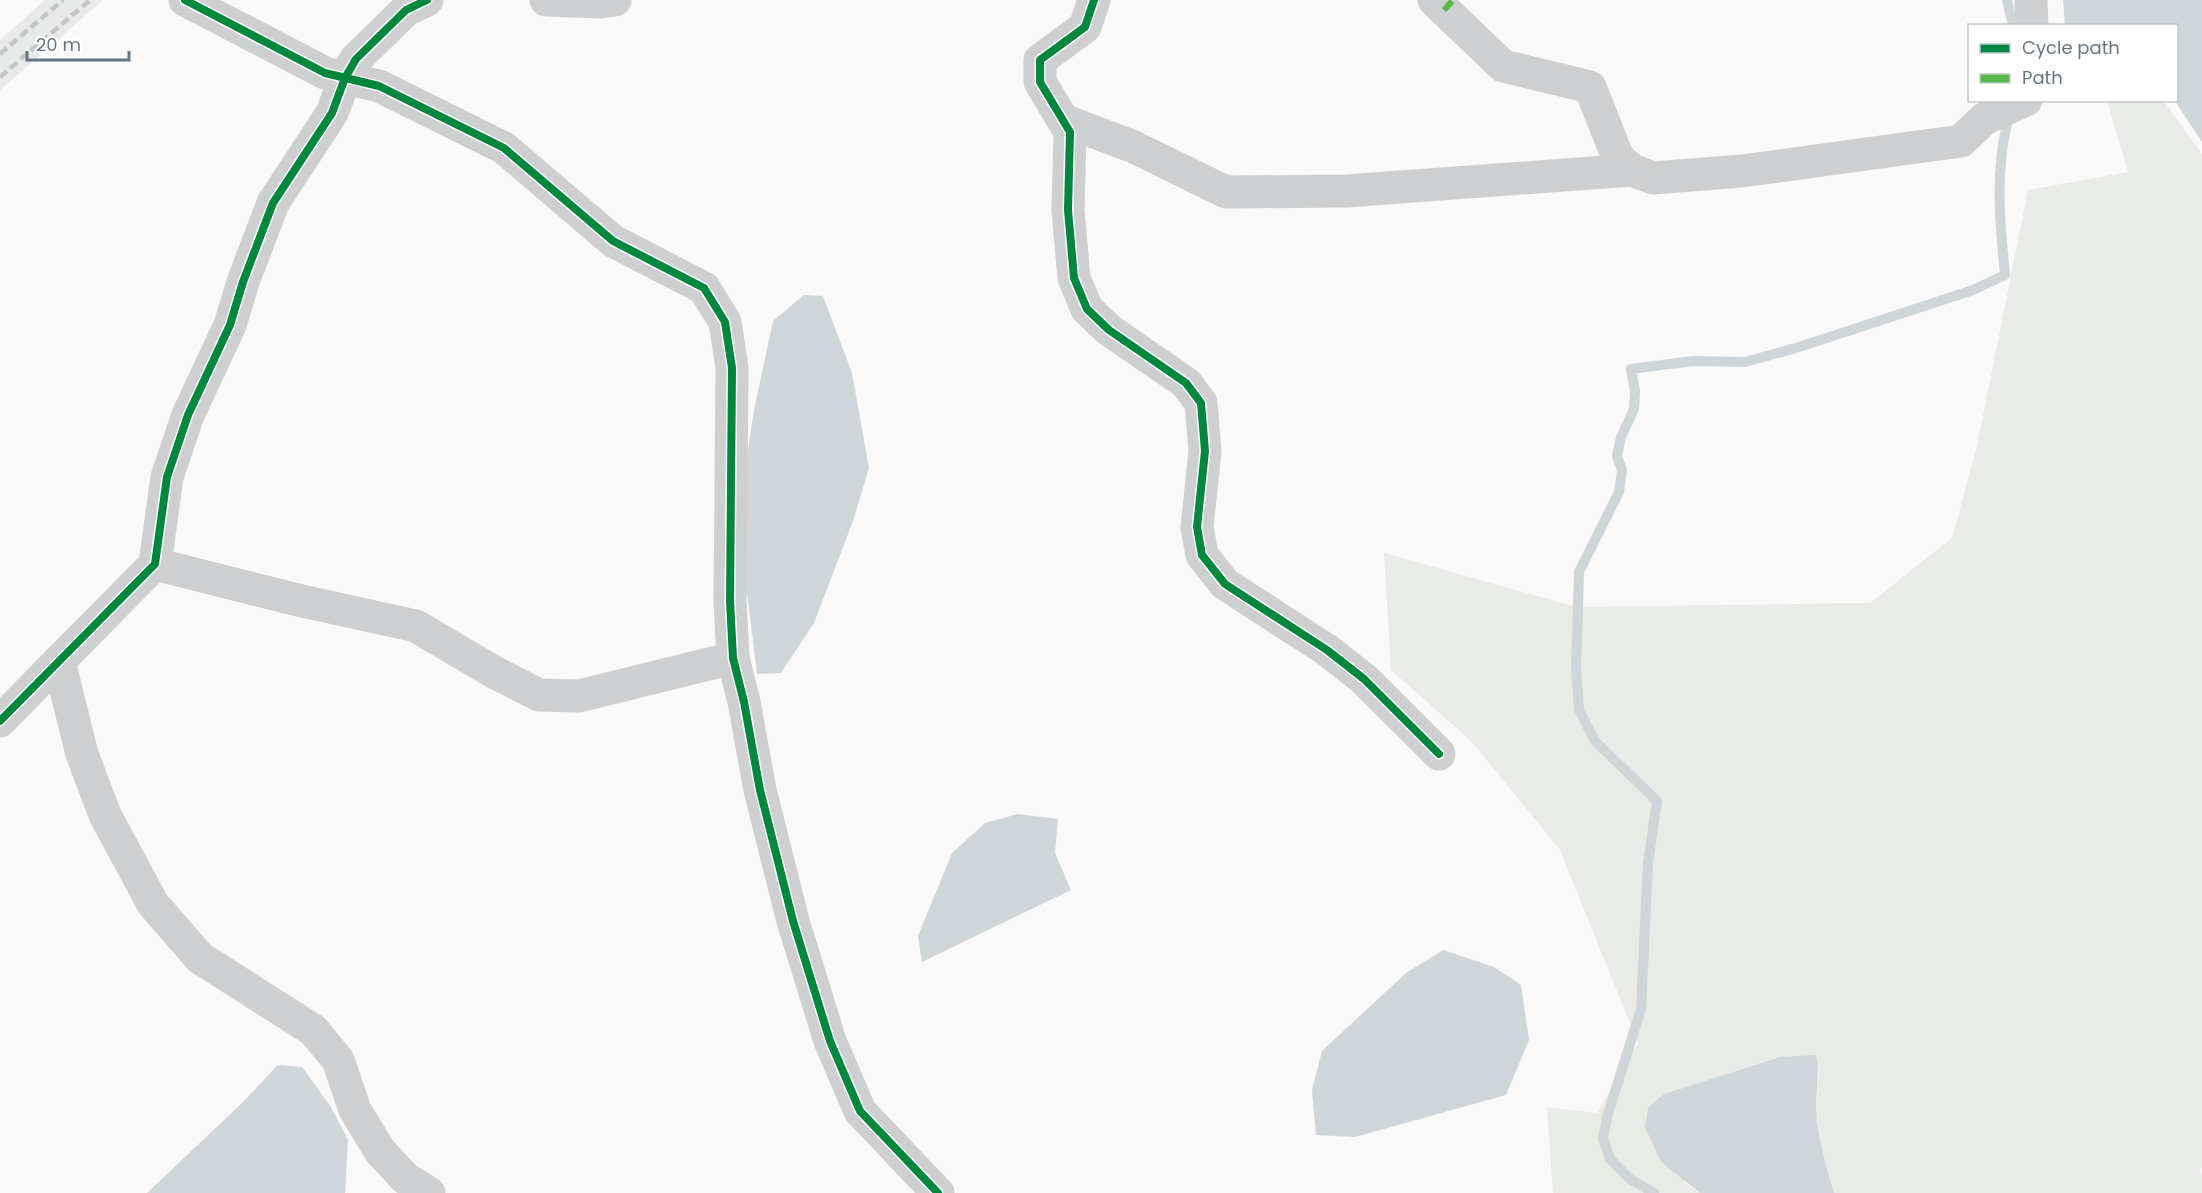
<svg xmlns="http://www.w3.org/2000/svg" width="2202" height="1193" font-family="Poppins,sans-serif">
<rect width="100%" height="100%" fill="#f9f9f9"/>
<path fill="#e8e9e9" d="M45 0H103L0 90V40Z"/>
<path fill="#e8ebe6" d="M2107 101H2164L2202 154V1167L2199 1172 2202 1174V1193H1834L1821 1146 1816 1106 1819 1071 1780 1057 1664 1094 1648 1108 1686 1184 1700 1193H1553L1547 1107 1597 1113 1638 1043 1560 850 1472 742 1391 670 1384 553 1577 607 1870 603 1952 538 1977 446 2028 190 2128 172Z"/>
<g fill="#ced6d9">
<path d="M2063 0H2202V142L2175 101 2176 100V26L2065 25Z"/>
<path d="M804 295 823 296 852 373 869 468 853 521 814 623 781 673 757 674 742 553 744 476 754 410 773 321Z"/>
<path d="M1018 814 1058 819 1055 853 1071 890 922 962 918 936 952 853 985 823Z"/>
<path d="M1443 950 1494 967 1521 985 1529 1040 1506 1095 1355 1137 1316 1135 1312 1090 1322 1051 1406 973Z"/>
<path d="M1816 1055C1820 1073 1816 1088 1816 1106 1817 1136 1826 1165 1834 1193H1700L1661 1162 1645 1127 1648 1108 1664 1094 1780 1057Z"/>
<path d="M278 1065 302 1067 331 1107 348 1140 345 1193H147L242 1103Z"/>
</g>
<g fill="none" stroke-linecap="round" stroke-linejoin="round">
<g stroke="#ced6d9" stroke-width="10">
<path d="M2007 0 2013 26"/>
<path d="M1654 1193 1630 1179 1610 1159 1603 1139 1607 1117 1641 1009 1648 863 1657 801 1595 741 1579 710 1576 669 1579 572 1619 492 1622 470 1617 456 1621 437 1634 409 1635 391 1631 369 1693 361 1745 362 1796 348 1973 290 2005 275C2000 224 1995 174 2007 124"/>
</g>
<g stroke="#cecfd0" stroke-width="33">
<path d="M185 0 325 73 379 86 504 148 613 241 704 288 725 322 732 368 730 601 733 658 744 702 760 790 793 921 830 1041 860 1111 938 1193"/>
<path d="M546 0 600 2 615 0"/>
<path d="M1094 0 1085 27 1040 60V82L1070 132 1068 210 1074 278 1087 309 1109 330 1186 383 1201 403 1205 451 1197 527 1202 555 1225 584 1327 650 1364 679 1439 754"/>
<path d="M1434 0 1503 66 1590 87 1618 158 1632 170 1653 178 1742 171 1961 141 1984 119 2026 100"/>
<path d="M2031 0 2032 26"/>
<path d="M1063 120 1134 147 1226 192 1346 191 1632 170"/>
<path d="M155 564 302 601 416 626 492 671 539 695 579 696 733 658"/>
<path d="M59 661 82 754 105 815 153 904 200 958 313 1030 338 1060 355 1110 380 1151 405 1178 429 1193"/>
<path d="M0 721 155 564 167 477 188 415 230 325 243 282 273 203 332 113 345 78 356 59 406 10 427 0"/>
</g>
<g stroke="#c3c5c6" stroke-width="4.5" stroke-dasharray="9 4.5" stroke-linecap="butt">
<path d="M0 54 63 0"/>
<path d="M0 77 90 0"/>
</g>
<path stroke="#58b947" stroke-width="6" stroke-dasharray="12 6" stroke-linecap="butt" d="M1444 10 1453 0"/>
<g stroke="#fff" stroke-width="11">
<g id="cycleway">
<path d="M185 0 325 73 379 86 504 148 613 241 704 288 725 322 732 368 730 601 733 658 744 702 760 790 793 921 830 1041 860 1111 938 1193"/>
<path d="M1094 0 1085 27 1040 60V82L1070 132 1068 210 1074 278 1087 309 1109 330 1186 383 1201 403 1205 451 1197 527 1202 555 1225 584 1327 650 1364 679 1439 754"/>
<path d="M0 721 155 564 167 477 188 415 230 325 243 282 273 203 332 113 345 78 356 59 406 10 427 0"/>
</g>
</g>
<use href="#cycleway" stroke="#00873e" stroke-width="8"/>
</g>
<rect x="1968" y="24" width="210" height="78" fill="#ffffff" stroke="#c1c8cd" stroke-width="1.5"/>
<rect x="1980" y="44" width="30" height="9" fill="#00873e" stroke="#c1c8cd" stroke-width="1.5"/>
<text x="2022" y="54" font-size="18" fill="#657683">Cycle path</text>
<rect x="1980" y="74" width="30" height="9" fill="#58b947" stroke="#c1c8cd" stroke-width="1.5"/>
<text x="2022" y="84" font-size="18" fill="#657683">Path</text>
<path d="M27 51v9h102v-9" fill="none" stroke="#657683" stroke-width="3"/>
<text x="36" y="51" font-size="18" fill="#657683" stroke="#ffffff" stroke-width="4.5" paint-order="stroke">20 m</text>
</svg>
